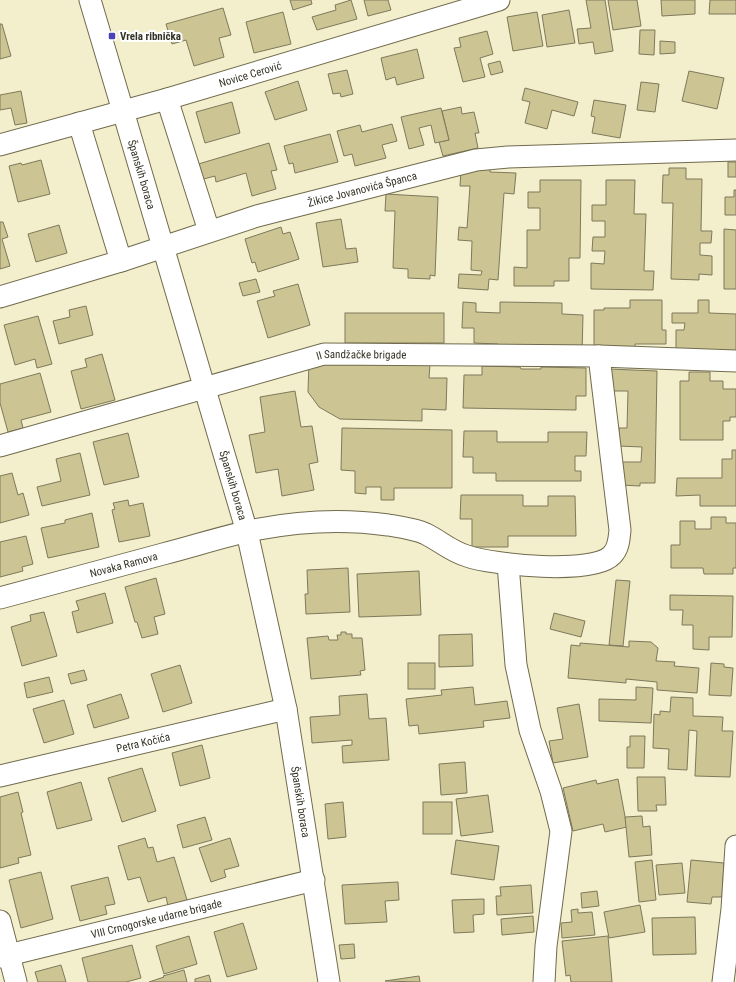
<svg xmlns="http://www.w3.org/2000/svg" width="736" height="982" font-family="'Roboto Condensed',sans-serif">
<rect width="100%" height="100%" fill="#f3eecc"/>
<g fill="#ccc492" stroke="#7e795b">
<path d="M290 0H311L312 4 293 10Z"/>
<path d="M351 0 357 19 317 30 312 17 336 10 335 5Z"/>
<path d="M364 0H388L391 10 368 16Z"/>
<path d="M586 0H605L613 51 595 54 593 42 579 44 577 29 591 28Z"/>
<path d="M608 0H637L641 26 613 30Z"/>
<path d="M661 0H695V14L662 16Z"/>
<path d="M710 0H736V14H709Z"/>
<path d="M223 8 231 35 219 38 224 57 194 66 186 40 172 44 166 24Z"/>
<path d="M569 10 575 43 547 47 542 15Z"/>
<path d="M283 12 291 44 254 53 246 22Z"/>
<path d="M537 12 543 46 513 51 507 17Z"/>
<path d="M0 24H2L11 56 0 59Z"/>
<path d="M640 30H655L654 55 639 54Z"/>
<path d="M487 31 493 54 480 58 485 77 463 82 454 48 461 47 459 38Z"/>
<path d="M660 41 675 42V53L660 54Z"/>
<path d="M417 49 424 78 397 85 395 77 386 80 381 58Z"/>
<path d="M500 61 503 72 491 75 488 64Z"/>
<path d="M347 70 353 94 341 97 340 93 333 94 328 74Z"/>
<path d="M689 71 724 78 717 109 682 101Z"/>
<path d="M298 81 307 110 275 120 265 92Z"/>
<path d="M641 82 659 84 655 112 637 110Z"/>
<path d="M525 88 578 102 574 116 552 110 547 129 525 123 530 102 522 100Z"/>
<path d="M21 91 27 123 15 125 11 108 0 110V95Z"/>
<path d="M594 100 626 105 620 138 592 133 595 117 591 116Z"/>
<path d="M232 102 240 133 205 143 196 112Z"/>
<path d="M461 107 462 114 474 112 479 133H475L478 148 443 156 439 142 449 140 442 111Z"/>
<path d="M441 108 449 140 435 143 431 125 419 128 424 145 409 149 401 117Z"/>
<path d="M392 124 397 141 382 145 386 158 355 166 352 154 344 156 337 131 360 125 362 132Z"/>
<path d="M330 134 338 162 295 173 293 163 289 164 284 146Z"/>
<path d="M269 143 277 170 271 171 276 189 252 196 246 173 216 182 215 176 200 180 195 165Z"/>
<path d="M41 160 50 194 18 202 9 166 21 163 22 165Z"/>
<rect x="728" y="162" width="8" height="15"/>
<path d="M490 168V172L516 173 514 194 504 193 498 280 489 279 488 290 458 288 459 274 481 275 482 271 471 270 472 241 458 240 459 227 467 228 470 186H460L461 171Z"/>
<path d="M669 168H686V179H702L701 231H712L711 243H700V255L712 256V275L699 274V280L671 279 673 203H662L663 175H669Z"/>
<path d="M540 180H581L580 258H569V281H554V286H514V267L527 268V230H540V208H528V192H540Z"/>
<path d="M606 180H635L634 214H646L644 271H654L653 290 591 289V263L604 264 605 251H592L593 237H605V221H592V205H606Z"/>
<path d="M734 190H736V215H725V197H734Z"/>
<path d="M386 194 438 197 435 276 430 275V279L408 278V269L393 268 395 211H385Z"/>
<path d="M341 219 346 249 356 248 358 262 323 267 316 223Z"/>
<path d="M0 222H3L8 237 2 239 10 266 0 269Z"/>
<path d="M59 225 67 253 36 262 28 234Z"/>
<path d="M281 227 283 234 290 232 299 259 258 272 255 262 252 263 245 239Z"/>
<path d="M724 229 736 230V289H724Z"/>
<path d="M256 279 260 292 243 296 239 283Z"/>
<path d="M298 284 310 325 268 338 257 301 275 296 273 291Z"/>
<path d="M630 300H662V330H666V344H635V350H594V310H604V308H630Z"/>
<path d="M698 300H709V313L736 314V357H676V330H684L685 323H672V313H698Z"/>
<path d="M463 302 476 303V312L500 313V302L562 303V314L583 315 582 354 498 352V344L474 343V328H462Z"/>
<path d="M86 306 93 335 59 344 53 321 70 317 69 310Z"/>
<rect x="345" y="313" width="99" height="30"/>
<path d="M38 316 52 364 37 368 35 359 15 365 4 325Z"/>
<path d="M102 354 115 400 81 409 71 371 87 367 85 359Z"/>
<path d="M309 362 430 364 429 378H447L446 410 422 409V421L340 419 319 407 308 392Z"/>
<path d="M482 366 520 367 521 369H541V367L586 368V396H576V410L463 408 464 375H482Z"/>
<path d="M609 369 657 371 655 483H640V486L620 485V462H641L642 447 618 446 619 428H627L628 391H609Z"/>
<path d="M689 372H710V381H723V389H736V417H730V421H723V440H680V381H689Z"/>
<path d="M40 373 51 412 21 420 23 428 8 432 0 403V384Z"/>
<path d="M295 391 301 427 312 426 318 462 309 464 314 490 282 496 278 469 256 473 249 435 265 432 260 397Z"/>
<path d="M342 428 452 430V488H394V500H381V487H366V494L355 493V471L341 470Z"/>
<path d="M464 431H497V442H548V432H587L586 456H575V471H581V481H496V473H473V457H463Z"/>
<path d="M128 433 139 477 104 485 93 442Z"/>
<path d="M732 450H736V506H700V495L676 496 677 478H722V459H732Z"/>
<path d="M80 453 90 495 42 506 37 487 61 481 56 459Z"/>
<path d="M12 473 18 495 23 493 29 515 0 523V476Z"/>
<path d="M461 495H523V506H548V496H575L576 536H508V547H472V519H460Z"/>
<path d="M128 500 129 506 143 503 150 536 119 542 112 510 115 509 113 503Z"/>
<path d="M92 513 99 547 48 558 41 528 65 523V520Z"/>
<path d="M711 517H726V523H736V568H733V574H704L703 568H671V545H680V521H695V529H711Z"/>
<path d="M26 536 33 564 22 567 23 571 0 577V542Z"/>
<path d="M348 568 350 612 306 614 305 594H308L307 570Z"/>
<path d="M419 571 421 615 359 617 357 574Z"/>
<path d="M156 578 165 614 154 617 158 634 142 638 137 622H135L125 587Z"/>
<path d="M616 580 630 581 623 646 609 645Z"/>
<path d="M105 593 113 623 77 633 72 612 79 610 76 601Z"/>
<path d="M670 595 733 596 732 637H709V650L693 649V625H682L683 610H670Z"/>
<path d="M44 612 57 656 22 666 11 627 31 621 30 615Z"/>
<path d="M554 613 585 621 581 637 550 629Z"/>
<path d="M341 632H346V634H352V638H362L365 670 360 671 361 675 311 679 307 638 328 636 329 640H338L337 635H341Z"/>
<path d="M472 634 473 666 439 667V635Z"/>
<path d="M629 641 651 642 658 648 656 661 675 662 674 666 699 668 697 693 657 690V682L626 679V683L568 678 571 645 580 646V643L629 647Z"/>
<rect x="408" y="663" width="27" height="26"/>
<path d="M711 663 724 664V667L733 668 731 696 709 695Z"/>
<path d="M180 665 192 703 163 712 151 674Z"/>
<path d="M84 670 87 680 71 684 68 674Z"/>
<path d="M49 677 53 692 27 698 24 683Z"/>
<path d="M473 687 475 705 507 701 510 718 483 721 484 727 419 734 418 725 409 726 406 699 442 695 441 690Z"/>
<path d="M636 687 653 688 651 723 599 721V699L636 700Z"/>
<path d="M121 694 129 718 94 728 87 705Z"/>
<path d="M367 694 369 719 386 718 389 760 343 763 342 746 352 745V740L312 743 310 717 340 715 339 696Z"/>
<path d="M671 697 693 698V716L723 717 722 731H733L730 777 695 776 697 731 689 730 687 770 668 769 669 749 653 748 654 714 660 715V711L670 712Z"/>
<path d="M64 700 74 734 44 743 33 709Z"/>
<path d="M579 704 588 757 553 763 549 741 563 739 557 708Z"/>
<path d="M630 736H645L644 768H627V747H630Z"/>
<path d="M202 745 210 778 180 786 172 753Z"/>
<path d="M465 762 467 793 441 795 439 764Z"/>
<path d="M142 768 156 811 122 822 108 778Z"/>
<path d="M637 777H665L666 805H656L657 811H638Z"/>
<path d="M618 779 627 827 605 832 603 824 573 831 563 788 596 780 597 784Z"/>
<path d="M81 782 92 820 57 829 47 792Z"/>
<path d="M18 792 23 812 21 813 31 855 18 858 19 863 0 868V797Z"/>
<path d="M488 795 493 832 461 836 456 799Z"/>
<path d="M343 802 346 837 328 839 325 804Z"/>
<rect x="423" y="802" width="29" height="32"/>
<path d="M642 816 643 827 650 826 652 855 629 857 625 817Z"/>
<path d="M205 817 212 840 183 848 177 825Z"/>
<path d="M145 838 148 848 153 847 157 862 174 857 187 900 168 906 166 897 148 902 140 877 128 880 118 846Z"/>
<path d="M230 838 239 866 224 870 226 877 211 882 199 848Z"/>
<path d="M456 840 499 846 494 880 451 874Z"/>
<path d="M652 860 656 900 639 902 635 862Z"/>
<path d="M691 860 724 863 722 897H712L711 904 687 902Z"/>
<path d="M682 863 685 893 659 895 656 865Z"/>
<path d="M41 872 53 919 21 928 9 880Z"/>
<path d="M108 877 115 904 105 906 107 914 80 921 71 886Z"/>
<path d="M398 882 399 900 385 901 387 922 345 924 342 885Z"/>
<path d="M531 885 533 913 497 915 496 896H501L500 887Z"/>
<path d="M597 891 599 906 582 908 581 893Z"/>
<path d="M484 899V914L473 915 474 932 454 933 452 900Z"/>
<path d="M640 905 645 932 609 938 604 912Z"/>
<path d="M578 909V913L592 912 595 935 562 938 561 923 572 922 571 910Z"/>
<path d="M533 916 534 932 502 935 501 919Z"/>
<path d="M695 917 696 954 653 955 652 918Z"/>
<path d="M243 923 257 969 227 977 214 932Z"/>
<path d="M189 936 197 964 164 974 156 946Z"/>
<path d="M608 936 612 982H571L570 975 566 976 562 941Z"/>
<path d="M354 944 355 958 341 959 339 945Z"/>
<path d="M132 945 141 978 126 982H88L82 958Z"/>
<path d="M61 965 66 982H38L35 972Z"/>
<path d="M184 970 187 982H149L164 977 163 976Z"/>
<path d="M209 975 211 982H195V979Z"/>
<path d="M419 976 420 982 385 981Z"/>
</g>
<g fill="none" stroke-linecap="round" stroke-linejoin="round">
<g stroke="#706b4d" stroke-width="23">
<g id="minor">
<path id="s1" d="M90 0 123 111 247 532 286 709 329 982"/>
<path d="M167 99 209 231"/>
<path d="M79 123 121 261"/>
<path id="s2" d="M0 145 167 99 499 0"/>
<path id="s3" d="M0 297 121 261 257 216 476 160 508 157 736 150"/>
<path id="s4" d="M0 446 324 354 599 356 736 361"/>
<path d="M508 564 516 665 530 730 551 791 561 831 546 946 544 982"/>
<path id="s5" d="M0 598C54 583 109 569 163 554 195 546 227 535 259 529 301 521 345 519 388 525 400 527 415 529 426 534 440 541 452 552 467 556 492 565 594 575 612 555 619 548 619 539 620 530L599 356"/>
<path id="s6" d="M0 776 286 709"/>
<path d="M0 921 16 982"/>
<path id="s7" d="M0 957 314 880"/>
<path d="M723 982 732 909 736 846"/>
</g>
</g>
<use href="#minor" stroke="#fff" stroke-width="21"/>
</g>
<rect fill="#4e42b9" stroke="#fff" stroke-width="1.5" x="108" y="32" width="8" height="8" rx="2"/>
<g text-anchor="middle" stroke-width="4" stroke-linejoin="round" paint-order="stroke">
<g font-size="11" font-weight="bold" fill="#353326" stroke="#fff" text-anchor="start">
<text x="120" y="40">Vrela ribnička</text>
</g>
<g font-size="11" fill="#353326" stroke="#fff">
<text dy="4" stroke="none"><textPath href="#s2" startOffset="260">Novice Cerović</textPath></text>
<text dy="4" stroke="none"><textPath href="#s1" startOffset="182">Španskih boraca</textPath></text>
<text dy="4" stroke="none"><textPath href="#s3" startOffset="378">Žikice Jovanovića Španca</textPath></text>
<text dy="4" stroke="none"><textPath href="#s4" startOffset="374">II Sandžačke brigade</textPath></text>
<text dy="4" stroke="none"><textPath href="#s1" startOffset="506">Španskih boraca</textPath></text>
<text dy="4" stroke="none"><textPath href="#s5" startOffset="128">Novaka Ramova</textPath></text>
<text dy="4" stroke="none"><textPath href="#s6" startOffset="147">Petra Kočića</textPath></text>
<text dy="4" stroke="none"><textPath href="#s1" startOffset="830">Španskih boraca</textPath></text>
<text dy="4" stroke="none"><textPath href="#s7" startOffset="161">VIII Crnogorske udarne brigade</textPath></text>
</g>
</g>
</svg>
